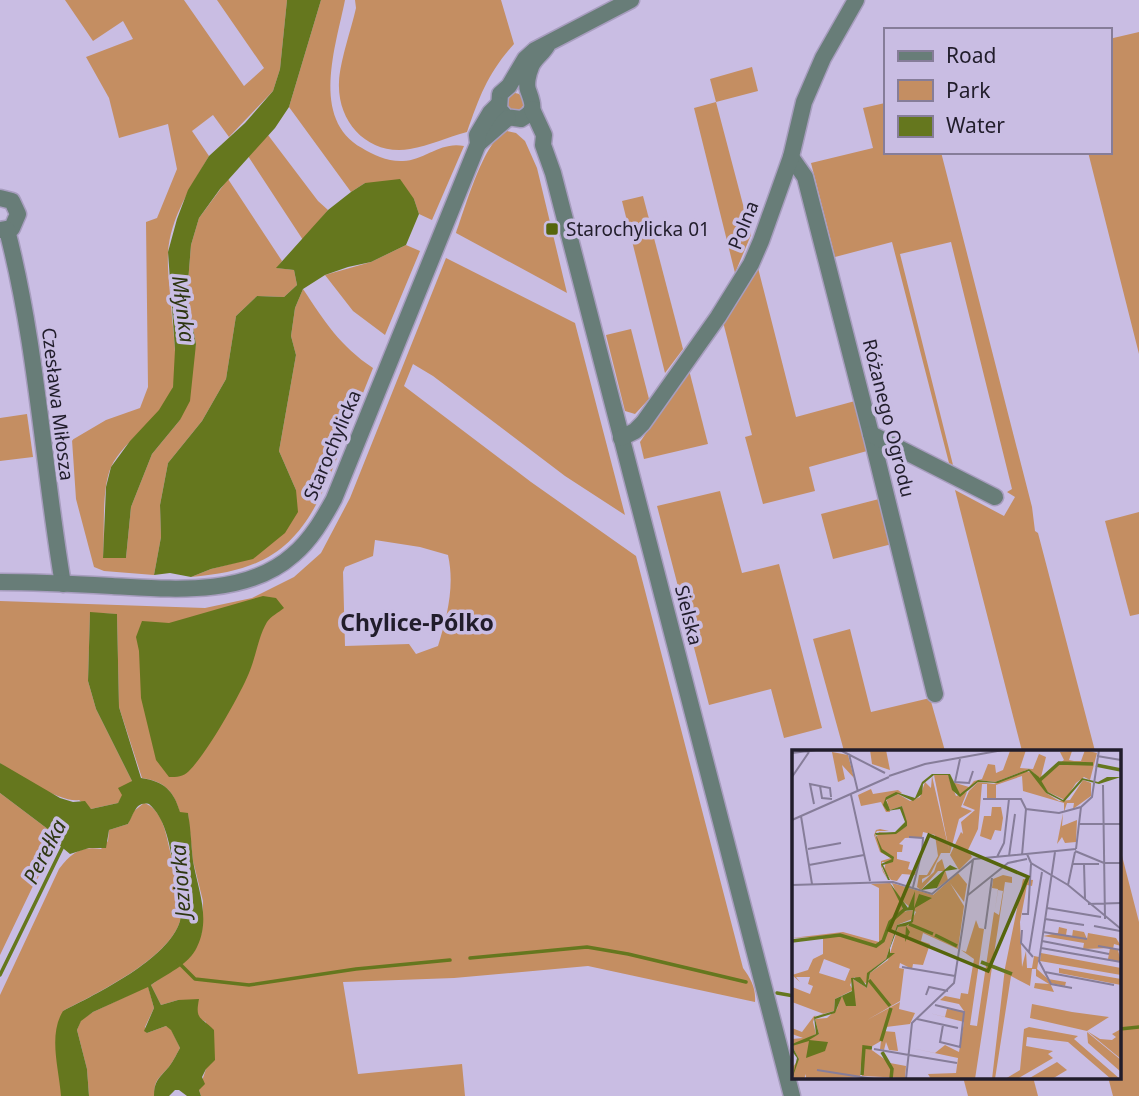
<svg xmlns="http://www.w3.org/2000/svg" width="1139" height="1096" font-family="'Noto Sans',sans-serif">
<rect width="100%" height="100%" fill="#c9bde3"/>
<g fill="#c48e62" fill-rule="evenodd">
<path d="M65 0H184L244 86 264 68 217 0H287L280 69 273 91 229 137 213 115 192 131 209 156C192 185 170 218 168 253 167 274 171 297 172 318 174 336 178 370 173 387 165 416 124 439 111 467 101 490 105 533 103 558H126L131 507 152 454 180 420 196 344 187 295 191 245 199 218 228 179 282 261 277 268 294 270 297 285 284 297 257 296 236 316 226 379 202 421 168 463 160 505 161 537 154 575 104 571 94 567 76 499 72 440 106 420 140 408 148 387 146 222 157 218 177 169 168 124 119 138 109 98 86 57 133 39 123 21 93 41Z"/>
<path d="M321 0H345C336 46 310 119 362 148 373 155 389 162 403 161 425 160 441 141 464 146L432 220 419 214 414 199 365 183 351 192 289 107Z"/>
<path d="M355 0H501L514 44C488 73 480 95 467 132 448 137 429 146 410 149 369 156 337 123 339 82 340 61 351 30 356 8Z"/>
<path d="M1139 32V354L1088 152H1109V110L1113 109 1109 93V39Z"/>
<path d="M752 67 758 91 716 102 751 235 735 273 694 108 716 102 710 79Z"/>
<circle cx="515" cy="102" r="9"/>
<path d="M885 103V152H941L1032 507 1035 531 1038 533 1095 751H1022L955 490 1004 516 1015 497 1007 492 1012 489 951 242 900 254 953 465 949 463 892 242 835 257 811 163 873 148 863 108Z"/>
<path d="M507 131 516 133 525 141 537 168 567 293 456 233C465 209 484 139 507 131Z"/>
<path d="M268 135 318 201 328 210 303 240 248 156Z"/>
<path d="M643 196 683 349 665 373 622 201Z"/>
<path d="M406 245 420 251 385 335 353 311 325 275 371 262Z"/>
<path d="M446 258 575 323 625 515 565 476 433 376 413 364 404 386 531 482 636 556 743 968C751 979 756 988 755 1002L588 966 454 978 343 982 358 1074 462 1064 465 1096H201L199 1090 206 1069V1022L198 1018 197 1012 178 1000 161 1005 151 985 190 957 202 932 203 901 193 861 188 813H180C174 791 164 781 142 778L119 707 117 614 90 613 88 681 96 709 132 781 118 803 91 809 79 800C64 804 12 774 0 763V601L205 608 252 598 294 577 321 553 350 498ZM375 540 420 547 448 555C455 586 447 617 438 646L416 654 409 644 345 646 343 572 345 567 373 556Z"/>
<path d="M757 264 796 417 855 401 867 451 809 467 815 491 763 504 745 437 752 435 723 322Z"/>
<path d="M303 289C325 322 340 346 373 368 361 398 349 428 337 458 306 537 280 570 191 577L211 569 253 558 296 490 279 451 296 355 291 336 295 308Z"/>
<path d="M631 329 649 399 635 414 625 411 606 335Z"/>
<path d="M689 370 708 444 644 459 640 442Z"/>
<path d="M27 414 33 457 0 461V418Z"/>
<path d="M720 491 742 573 779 564 822 728 784 738 771 689 709 705 657 506Z"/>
<path d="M879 499 892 544 833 559 821 514Z"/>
<path d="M1139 512V614L1130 616 1105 521Z"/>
<path d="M850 629 871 712 930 698 945 751H844L813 639Z"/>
<path d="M0 793 57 836 58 844 32 888 0 955Z"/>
<path d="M144 803C161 808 166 832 169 847 174 869 186 900 180 921 169 959 95 994 63 1011L61 1096H0V995L59 869C71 853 81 846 101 849L108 841 109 830 128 824 134 811Z"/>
<path d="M1120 848 1139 922V1096H1113L1108 1077H1120Z"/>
<path d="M148 986 154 1008 145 1027 147 1033 166 1026 171 1029 180 1048C176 1055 172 1064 167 1069 158 1079 153 1082 155 1096H89L87 1069 77 1030 81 1020 93 1012Z"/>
<path d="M963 1077H1033L1038 1096H968Z"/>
</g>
<g fill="#65771e">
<path d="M287 0H321L289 107 275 128 220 189 199 218 191 245 187 295 196 344 190 401 180 420 152 454 131 507 126 558H103L106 487 111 467 130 441 159 410 173 387 175 350 168 252 177 219 188 190 209 156 245 123 273 91 280 69Z"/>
<path d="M400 179 414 199 419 214 406 245 371 262 348 267 325 275 303 289 295 308 291 336 296 355 279 451 296 490 298 512 285 533 253 559 211 569 191 577 170 573 154 575 161 537 160 505 168 463 202 421 226 379 236 316 257 296 284 297 297 285 294 270 276 268 328 210 351 192 365 183Z"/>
<path d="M263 596 276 598 284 608C278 613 271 616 267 622 258 637 256 657 249 673 239 697 207 753 189 771 183 777 177 777 169 777L156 760 141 698 139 651 136 637 142 621 169 623Z"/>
<path d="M90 612 117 614 119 707 141 778C164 781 174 791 180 812L188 813C191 829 191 845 193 861 198 890 211 919 197 947 189 965 166 974 151 985L161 1005 178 1000 199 999C195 1020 200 1016 214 1030L215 1060 206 1069 202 1077 205 1084 199 1090 201 1096H187L179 1090H175L169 1096H154C154 1082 158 1079 167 1069 172 1064 176 1055 180 1048L171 1030 166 1026 147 1033 144 1031 154 1008 148 987 93 1012 81 1021 77 1030 87 1069 89 1096H61C59 1069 48 1035 63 1011 96 994 169 959 180 921 184 903 176 880 173 863 169 842 165 818 149 804 135 801 134 815 128 824L109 830 106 848H89L70 854 58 844 57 836 0 793V763L60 798 73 802 85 801 91 809 118 803 122 795 118 788 132 781 96 709 88 681Z"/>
</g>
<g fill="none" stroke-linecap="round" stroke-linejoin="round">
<g stroke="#65771e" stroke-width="3.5">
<path d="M470 958 587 947 628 954 746 982"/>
<path d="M178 962 195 979 249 985 356 969 450 960"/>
<path d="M0 975 64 844"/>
<path d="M777 993 794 996"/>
<path d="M1120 1029 1139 1027"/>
</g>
<g stroke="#a79dbe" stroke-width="19">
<g id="minor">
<path d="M548 44C544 53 534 58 531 67 528 74 526 84 528 90 533 104 537 111 521 119L506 117 499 109 500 94 509 86 525 59 535 50 631 0"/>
<path d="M532 109 544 135 543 145 553 173 792 1096"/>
<path d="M478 144 508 118"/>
<path d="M791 157 805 177 871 434 935 694"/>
<path d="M0 198 12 201 18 214 12 228 0 230"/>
<path d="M7 230C37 345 43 466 63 584"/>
<path d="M871 434 995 497"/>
<path d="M621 438 635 431 643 423 718 317 751 264 761 241 791 157 804 102 823 58 856 0"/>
<path d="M0 582C37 582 75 584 112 586 170 589 246 597 293 555 311 540 323 519 334 499L478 144 477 135 490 113 498 105"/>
</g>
</g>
<use href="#minor" stroke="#687d78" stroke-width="16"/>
</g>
<rect fill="#55650c" stroke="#c9bde3" stroke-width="2.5" x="545" y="222" width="14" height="14" rx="3.5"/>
<g text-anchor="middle" stroke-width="7" stroke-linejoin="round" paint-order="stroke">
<g font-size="19" fill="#211d2b" stroke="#c9bde3">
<text transform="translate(743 225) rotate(-68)" y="7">Polna</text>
<text transform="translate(58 404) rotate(83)" y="7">Czesława Miłosza</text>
<text transform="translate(889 418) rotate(76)" y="7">Różanego Ogrodu</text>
<text transform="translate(332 445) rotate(-67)" y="7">Starochylicka</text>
<text transform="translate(689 615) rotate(76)" y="7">Sielska</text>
</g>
<g font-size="19" fill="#211d2b" stroke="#c9bde3" text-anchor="start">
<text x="566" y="236">Starochylicka 01</text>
</g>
<g font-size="21" font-style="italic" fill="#2e3611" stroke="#c9bde3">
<text transform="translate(183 309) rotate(83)" y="7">Młynka</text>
<text transform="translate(45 852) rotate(-63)" y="7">Perełka</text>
<text transform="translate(181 881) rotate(-94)" y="7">Jeziorka</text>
</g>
<g font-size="23" font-weight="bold" fill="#211d2b" stroke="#c9bde3">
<text x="417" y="631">Chylice-Pólko</text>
</g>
</g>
<g transform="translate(792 750)">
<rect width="329" height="329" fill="#c9bde3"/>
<path d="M78 0H94L98 20 80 14ZM234 0 228 18 241 19 247 4 254 7 249 27 272 10 268 2 280 1 277 10 282 11H289L293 0 305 3 298 30 292 27 284 33 273 50 256 42 237 19 203 32 186 30 177 40 168 44 163 41 160 32 177 37 182 31 190 29 196 14 203 15 204 23 211 20 218 1ZM40 2 56 5 62 28 50 15 53 29 46 32ZM232 21 242 23 254 43 267 51 278 50 291 30 299 33V46L281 59 282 53H275L272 62V53L231 41 230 26 204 35V48H195V34H190L186 79 176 100 180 107 167 120 158 105 169 82 171 84 169 72 183 60 171 55 177 41 186 32 202 34ZM142 25H156L164 46 175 42 169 57 180 61 167 69 158 103H149L138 125 130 129V133L142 122 145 113 150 109 156 130 145 138 152 121H146L129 140 125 137 127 125H135L146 106 143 85 131 82 130 87 113 88 107 94 111 95 110 102H105V109L118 112 116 119 124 122 123 125 110 124 105 131 99 130 92 120 94 112H90V118L96 130 91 122 89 116V111L99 108 88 102 82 85 84 80 88 79 97 81H85L83 84 84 88 87 82 102 84 115 76 110 56 98 60 94 50 106 44 118 51 128 47 133 32 139 38 140 26 157 100ZM79 39 81 44 106 40 110 43 94 47 98 62H94L89 52 69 56 66 45ZM200 57H209L211 68 209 81 203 80 199 90 188 86 192 66H199ZM271 63 270 76 285 70 284 92 273 93 270 87 265 94ZM166 123 175 134 172 152 158 133 172 156 166 199 131 183 129 191 138 194 131 215 121 214 120 219 108 213 107 218 112 219 108 251 75 270 108 252 107 259 123 263 118 274 94 277 91 281 103 282 106 301 97 300 94 292 92 300 88 299 89 291 77 298 98 313 114 316 113 328 70 326 69 314 68 327 14 329V324L12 329H2L0 318 7 309 0 296 27 284 23 269 35 268 45 259 49 247 61 243V229L75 238 78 223 96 210 106 177 117 175 124 162 108 149 111 160 97 173 89 193 98 173 110 162 121 160 120 169 105 175 94 209 78 221 75 234 62 227 58 235 61 240 43 249 42 261 23 266 21 272 24 284 9 292 0 294V289L11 288 0 284V278L10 282 22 266 32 264 0 252V237L18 244 21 236 16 234 18 227H4L8 232 0 225 16 220 21 209 31 204V188L40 186 0 188 51 182 87 192V138L79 134 98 133 106 147 100 133 141 145ZM32 209 58 219 53 231 27 223ZM211 125 220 127V133L213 132 183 329H139L136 324 164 323 166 308 119 298 143 303 153 295 167 302 172 272 137 263 153 267 155 259 172 261 167 254 148 250 153 246 168 249 169 243 176 244 182 209 169 200 174 202 184 170 187 178 192 179 178 275 185 276 202 162 207 165 211 141 206 140 203 160 206 139 200 138 201 129ZM231 129 241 130 240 136 235 135 228 172 230 217 234 201 235 218H240L242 206 247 207 245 219 256 229 274 232 273 236 258 233 262 242 242 238 243 233 257 234 244 226V219H240L238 236 219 226 203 329H200L213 218ZM267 177 275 179 274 185 280 187 281 180 292 182 295 189 296 183 324 188 329 196 322 194 321 199 326 200 329 212 316 209 318 198 291 199 292 193 251 186 266 183ZM249 203 329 218V225L248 211ZM267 218 329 229V235L267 223ZM240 254 280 262 317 267 295 281 238 268ZM237 277 286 286 282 289 328 329H319L276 292 235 287 234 296 261 301 256 304 261 308 225 329H213L228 320 232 279ZM329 279V309L295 281 308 289 320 290 324 287 320 284ZM295 282 329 310V322L296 293ZM265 312 275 320 260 329H236Z" fill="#c48e62" fill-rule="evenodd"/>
<path d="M237 19 247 27 256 42 271 50 290 28 306 32 315 27H329L307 34 291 30 272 52 254 43 237 21 206 33 186 32 168 47 160 40 156 25H142L131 34 130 44 121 51 106 44 94 50 98 60 110 56 115 72V76L104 84 84 85 90 99 102 107 101 112 91 115 98 130H96L89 114 100 109 89 102 83 83 103 82 113 72 108 59 95 61 91 55 94 47 104 42 123 48 130 32 140 24H158L168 44 186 30 203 32ZM158 115 166 119 153 121 145 138 129 140ZM98 133 116 158 123 141 122 158 127 144 140 148 123 158 121 172 114 176 118 182 113 192 114 176 106 177 98 198V203H103L78 223 75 238 61 229 64 256H54L50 246 43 263 23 269 27 284 17 290 36 292 33 301 14 308 17 291 0 296 7 309 0 329 5 308 0 301V294L24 284 22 267 42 261 43 249 60 241 59 228 68 227 74 235 75 223 94 209 105 175 119 171 121 160 112 161Z" fill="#65771e"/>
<path fill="none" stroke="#65771e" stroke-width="3.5" d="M304 15 329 20M248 30 267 13 301 14M117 174 141 184M143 185 165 196M0 191 48 185 84 196 91 191 98 172 113 159M189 212 220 224M77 230 98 256M89 291 99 258M90 302 100 319 99 329M70 325 72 297 80 298"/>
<path fill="none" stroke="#867d99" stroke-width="2" d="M48 0 93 23M0 3 24 0M57 4 66 42M305 6 329 10M168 9 163 32 177 33 181 21M97 26 133 14 211 0M0 27 17 2M311 35 313 169M28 36 30 48 40 49M59 45 78 131M191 49H229L234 59 267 63 289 57 300 47 307 0M22 54 18 34 38 38 39 47M9 66 20 134M0 70 97 27M287 74H329M117 87 131 88 130 102M16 99 49 93M284 99 289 57M283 101 312 113H329M263 102 247 211 259 234 280 238M235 104 239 113 276 135 329 179M230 105 234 59M217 106 223 64M205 107 212 93 217 49M280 114H307M292 114 293 149M17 115 72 105M0 135 101 132 140 144 182 109 284 99M276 135 283 102M121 137 129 105M176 145 216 113 235 109M296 154 329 153M255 158 309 167M230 164H236L239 114M253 169 292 175M302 176 328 181M193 179 200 128M230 180 229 193 241 207M251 182 295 189M250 191 317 204M306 196 329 200M249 198 329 212M237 202 250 122M110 217 163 226M253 222 322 235M134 245 137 237 156 241M143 255 172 262 168 297 148 292 151 275M125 269 166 278M82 299 117 305M117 305 165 313M25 320 82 329M114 329 120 273 162 233 181 110"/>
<path fill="#55650c" fill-opacity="0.15" stroke="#55650c" stroke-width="3.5" d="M137 85 236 127 196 221 97 180Z"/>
<rect width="329" height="329" fill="none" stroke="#211d2b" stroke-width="3.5"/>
</g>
<rect x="884" y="28" width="228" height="126" fill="#c9bde3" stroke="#867d99" stroke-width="2"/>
<rect x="898" y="51" width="35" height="10" fill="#687d78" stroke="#867d99" stroke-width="2"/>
<text x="946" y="63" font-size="21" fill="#211d2b">Road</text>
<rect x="898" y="80" width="35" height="21" fill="#c48e62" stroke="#867d99" stroke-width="2"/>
<text x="946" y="98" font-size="21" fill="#211d2b">Park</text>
<rect x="898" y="116" width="35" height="21" fill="#65771e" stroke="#867d99" stroke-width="2"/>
<text x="946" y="133" font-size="21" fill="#211d2b">Water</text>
</svg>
